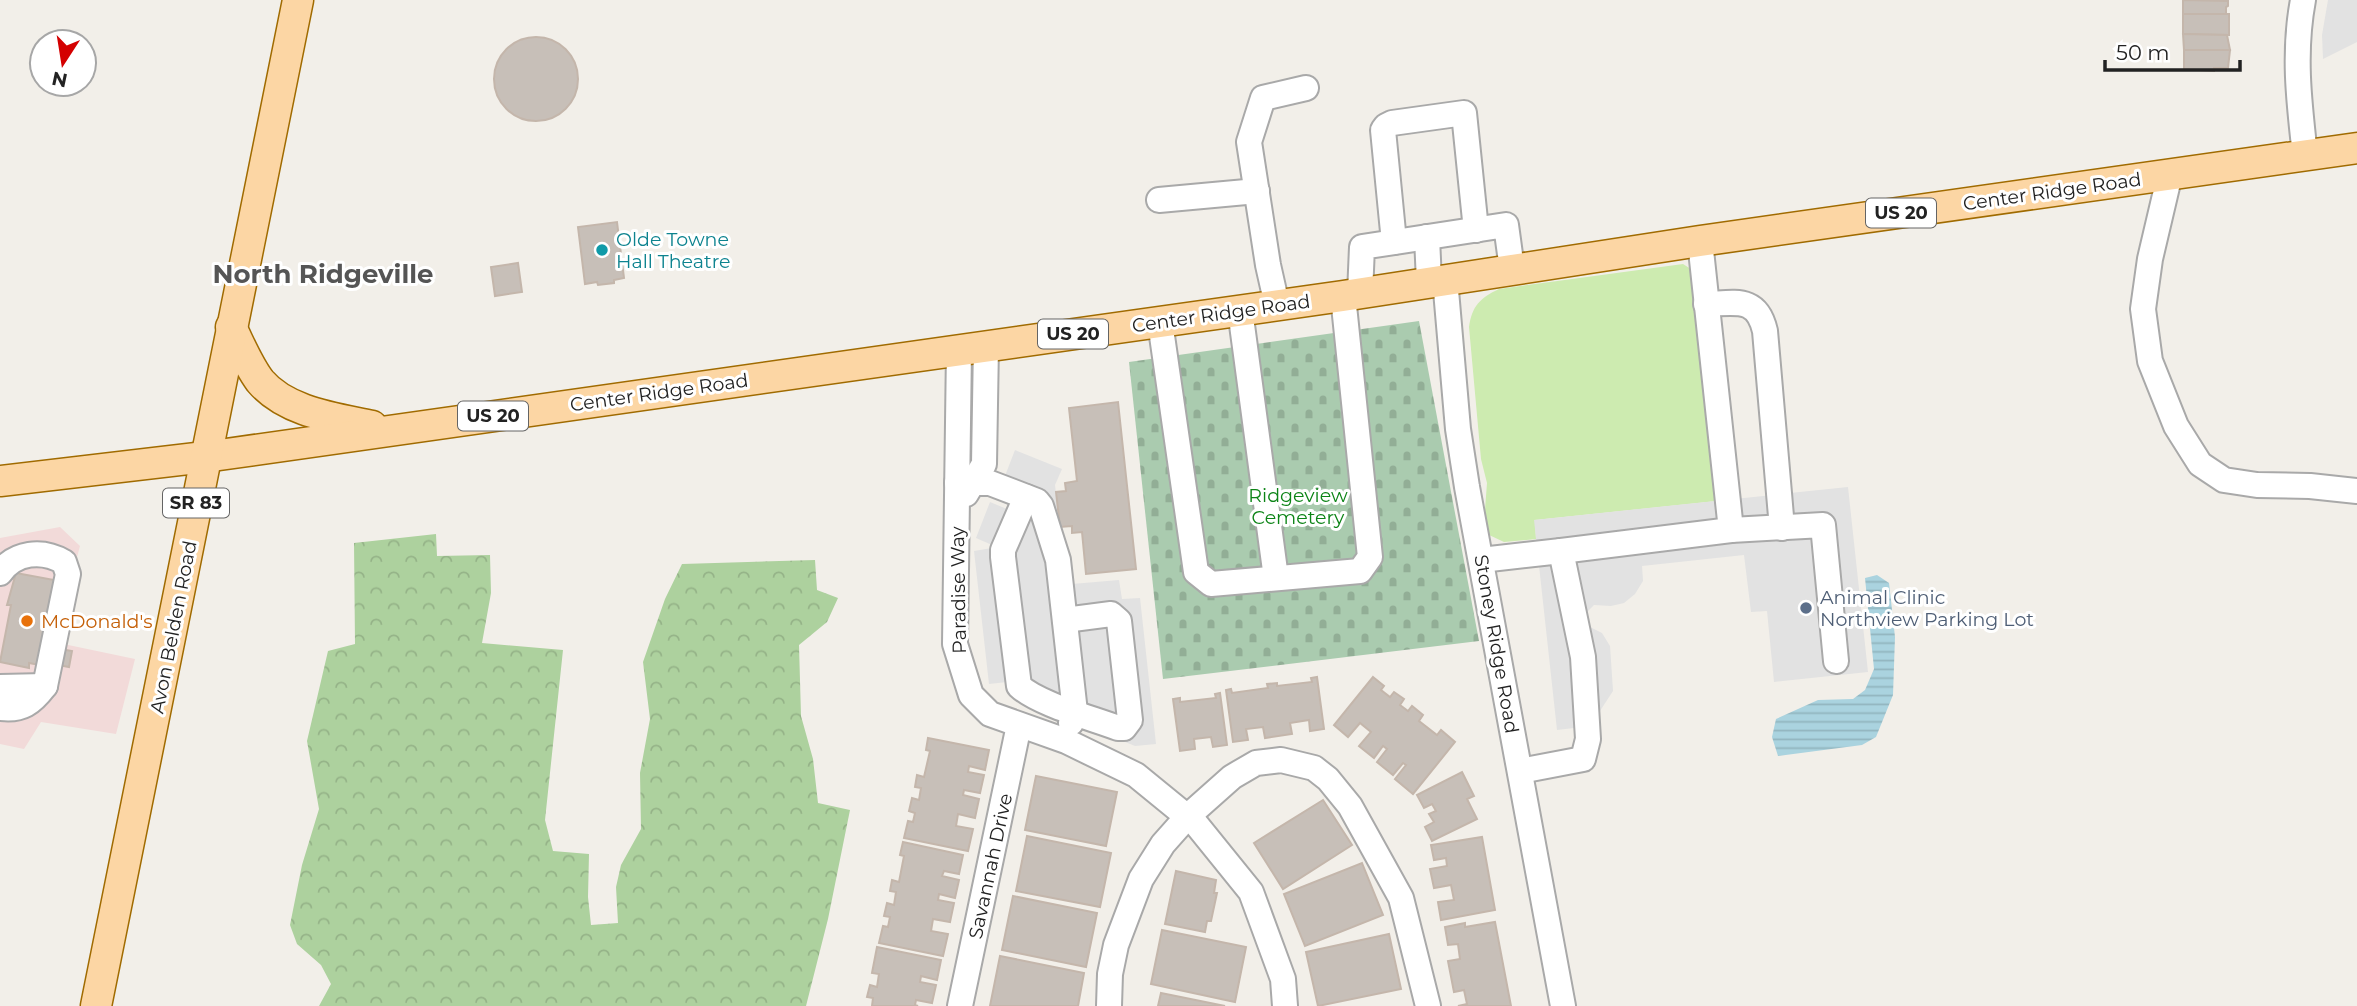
<svg xmlns="http://www.w3.org/2000/svg" width="2357" height="1006" font-family="Montserrat,sans-serif">
<defs>
<pattern id="forest-crowns" width="20" height="18" patternUnits="userSpaceOnUse" patternTransform="scale(1.75)"><rect width="20" height="18" fill="#add19e"/><path d="M2 6a3 3 0 1 1 6 0M12 15a3 3 0 1 1 6 0" fill="none" stroke="#95b388"/></pattern>
<pattern id="cemetery-stones" width="16" height="16" patternUnits="userSpaceOnUse" patternTransform="scale(1.75)"><rect width="16" height="16" fill="#aacbaf"/><path d="M2 7V4a2 2 0 0 1 4 0v3zM10 15v-3a2 2 0 0 1 4 0v3z" fill="#92ae96"/></pattern>
<pattern id="water-rules" width="6" height="5" patternUnits="userSpaceOnUse" patternTransform="scale(1.75)"><rect width="6" height="5" fill="#aad3df"/><path d="M0 2.5h6" fill="none" stroke="#92b5bf"/></pattern>
</defs>
<rect width="100%" height="100%" fill="#f2efe9"/>
<path fill="#f2dad9" d="M60 527 80 546 54 642 135 659 116 734 41 722 24 749 0 744V538Z"/>
<path fill="#cdebb0" d="M1683 264 1694 271 1717 501 1535 520 1536 539 1504 542 1487 534 1484 523 1487 483 1481 459 1469 327C1472 306 1480 298 1499 289Z"/>
<path fill="url(#forest-crowns)" d="M436 534 437 556 490 555 491 593 482 643 563 650 545 820 553 851 589 854 588 897 591 925 618 923 616 887 621 865 641 829 640 773 650 719 643 662 665 599 682 564 815 560 817 590 838 598 827 622 799 645 801 716 813 759 818 803 850 810 828 919 806 1006H319L331 984 321 965 297 944 290 925 302 865 319 809 307 741 328 651 355 644 354 543Z"/>
<path fill="url(#cemetery-stones)" d="M1419 321 1479 641 1163 679 1129 362Z"/>
<g fill="#e2e2e2">
<path d="M2328 0H2357V42L2323 59 2322 35Z"/>
<path d="M1015 450 1062 469 1055 485 1061 536 1067 546 1072 584 1119 580 1122 599 1140 598 1156 744 1135 746 1013 696 1007 682 989 684 974 551 992 548V545L976 538 990 502 1007 509 1011 499 998 494Z"/>
<path d="M1848 487 1868 672 1774 682 1767 611 1751 612 1744 555 1642 566 1643 581 1635 594 1624 603 1611 606 1594 605 1585 614 1588 626 1602 633 1610 646 1613 691 1598 714 1600 725 1557 730 1534 520Z"/>
</g>
<path fill="url(#water-rules)" d="M1877 575 1889 583 1895 637 1893 695 1876 737 1862 745 1778 756 1772 737 1776 719 1818 700 1853 699 1865 690 1874 669 1865 578Z"/>
<g fill="#c7bfb8" stroke="#c4b6ab" stroke-width="2">
<path d="M2183 0 2228 1V6L2226 7V14H2183Z"/>
<path d="M2183 14H2229V35L2183 34Z"/>
<path d="M2183 34 2227 35 2230 50H2184Z"/>
<circle cx="536" cy="79" r="42"/>
<path d="M2184 50H2230L2228 68H2214V71L2184 69Z"/>
<path d="M617 222 624 278 614 280V283L598 285 597 282 585 284 578 227Z"/>
<path d="M518 263 522 292 495 296 491 267Z"/>
<path d="M1118 402 1136 569 1086 574 1082 532 1072 533V526L1060 527 1056 492 1066 491 1065 483 1077 481 1069 408Z"/>
<path d="M16 573 54 580 47 613 50 614 40 665 29 663V668L0 662 11 605H7Z"/>
<path d="M60 649 72 651 69 667 58 665Z"/>
<path d="M1317 677 1324 729 1310 731 1309 720 1290 723 1292 734 1265 738 1263 727 1246 729 1248 740 1233 742 1226 690 1231 689 1232 693 1268 688 1267 684 1277 683V686L1312 682 1311 678Z"/>
<path d="M1373 677 1384 686 1381 690 1390 697 1394 692 1404 699 1400 705 1408 711 1412 706 1423 715 1419 721 1437 735 1441 730 1455 742 1413 794 1395 779 1406 765 1403 763 1393 775 1377 762 1387 749 1383 746 1374 758 1359 746 1371 732 1360 723 1348 737 1334 725Z"/>
<path d="M1220 693 1227 745 1213 747 1211 737 1194 739 1195 749 1180 751 1173 699 1180 698V702L1216 698 1215 694Z"/>
<path d="M928 738 989 750 985 770 969 766 968 772 984 775 980 793 964 790 963 795 979 799 975 818 958 814 956 826 973 829 968 851 904 838 908 821 913 822 915 813 909 811 912 798 919 800 921 788 915 787 917 775 924 777 930 751 926 750Z"/>
<path d="M1462 772 1474 796 1467 799 1477 819 1432 841 1425 827 1434 822 1429 814 1436 811 1432 804 1424 808 1417 795Z"/>
<path d="M1036 776 1117 792 1106 846 1025 830Z"/>
<path d="M1323 800 1352 845 1283 889 1254 843Z"/>
<path d="M1027 836 1111 853 1100 907 1016 891Z"/>
<path d="M1482 837 1495 910 1441 920 1438 902 1454 900 1451 885 1434 888 1430 869 1447 866 1446 858 1434 860 1431 845Z"/>
<path d="M903 842 963 855 959 874 944 871 942 876 959 880 955 898 939 894 938 900 954 903 950 922 933 919 931 931 948 934 943 956 879 943 883 926 888 927 890 917 884 916 887 903 894 905 896 892 890 891 892 880 899 882 904 856 900 855Z"/>
<path d="M1362 863 1383 915 1305 946 1284 894Z"/>
<path d="M1176 871 1216 880 1214 893H1217L1211 921H1207L1205 932 1165 924Z"/>
<path d="M1013 896 1097 913 1086 967 1002 950Z"/>
<path d="M1495 922 1511 1006H1458L1467 1004 1464 990 1454 992 1448 961 1460 959 1458 944 1448 945 1445 927 1465 923V927Z"/>
<path d="M1162 930 1246 947 1235 1002 1151 984Z"/>
<path d="M1389 934 1401 989 1318 1006 1306 952Z"/>
<path d="M877 947 941 960 937 980 921 976 920 982 936 985 932 1003 916 1000 915 1005 918 1006H872L873 998 867 997 870 985 877 987 879 974 872 973Z"/>
<path d="M1000 956 1084 973 1078 1006H990Z"/>
<path d="M1161 993 1225 1006H1158Z"/>
</g>
<g fill="none" stroke-linecap="round" stroke-linejoin="round">
<g stroke="#a9a9a9" stroke-width="28">
<g id="minor">
<path d="M2303 0C2293 53 2299 102 2305 155"/>
<path d="M2170 174 2150 259 2143 309 2150 361 2176 426 2200 464 2224 480 2257 485 2310 486 2357 491"/>
<path d="M1159 200 1257 191"/>
<path d="M1427 237 1429 282"/>
<path d="M1394 242 1383 130 1386 126 1392 123 1464 113 1476 230"/>
<path d="M1445 279 1458 429 1467 487 1563 1006"/>
<path d="M1360 294 1362 247 1506 225 1512 269"/>
<path d="M1706 304C1736 303 1757 296 1765 331L1782 528"/>
<path d="M1277 305 1268 265 1249 142 1263 98 1306 88"/>
<path d="M1240 310 1276 578"/>
<path d="M1160 322 1196 572 1211 584 1360 571 1370 557 1343 296"/>
<path d="M959 349 955 644 971 695 990 714 1066 741 1136 775 1196 824 1251 892 1283 979 1285 1006"/>
<path d="M957 483H990L1037 501 1041 506 1058 560 1075 712 1071 723"/>
<path d="M966 494 984 464 986 345"/>
<path d="M1026 497 1003 550V557L1019 686C1038 704 1092 718 1118 728H1124L1130 720 1119 621 1111 614 1065 620"/>
<path d="M1731 530 1823 525 1836 661"/>
<path d="M1561 551 1731 530 1700 241"/>
<path d="M1481 560 1561 551 1583 657 1588 739 1583 759 1520 771"/>
<path d="M0 573C15 552 42 549 64 562L68 574 45 686C32 703 22 711 0 708"/>
<path d="M0 687 45 686"/>
<path d="M960 1006 1019 725"/>
<path d="M1109 1006 1110 974 1116 945 1141 879 1163 844 1187 817 1232 777 1256 763 1281 760 1314 768 1328 779 1350 806 1401 898 1428 1006"/>
</g>
</g>
<g stroke="#a06b00" stroke-width="33">
<g id="major">
<path d="M231 327C240 345 248 365 260 381 286 412 335 418 372 426"/>
<path d="M0 481 205 457 1343 296 1700 241 2357 148"/>
<path d="M96 1006C166 671 230 335 298 0"/>
</g>
</g>
<use href="#minor" stroke="#fff" stroke-width="24"/>
<use href="#major" stroke="#fcd6a4" stroke-width="30"/>
</g>
<circle fill="#0f9aa8" stroke="#fff" stroke-width="2.5" cx="602" cy="250" r="7"/>
<circle fill="#5c6f8a" stroke="#fff" stroke-width="2.5" cx="1806" cy="608" r="7"/>
<circle fill="#e8710a" stroke="#fff" stroke-width="2.5" cx="27" cy="621" r="7"/>
<g text-anchor="middle" stroke-width="6" stroke-linejoin="round" paint-order="stroke">
<g fill="#fff" stroke="#646464" stroke-width="2">
<rect x="1866" y="198.5" width="70" height="29" rx="5"/>
<rect x="1038" y="319.5" width="70" height="29" rx="5"/>
<rect x="458" y="401.5" width="70" height="29" rx="5"/>
<rect x="163" y="488.5" width="66" height="29" rx="5"/>
</g>
<g font-size="18" font-weight="bold" fill="#222">
<text x="1901" y="219">US 20</text>
<text x="1073" y="340">US 20</text>
<text x="493" y="422">US 20</text>
<text x="196" y="509">SR 83</text>
</g>
<g font-size="19" fill="#222" stroke="#fff">
<text transform="translate(2052 191) rotate(-8)" y="7">Center Ridge Road</text>
<text transform="translate(1221 313) rotate(-8)" y="7">Center Ridge Road</text>
<text transform="translate(659 392) rotate(-8)" y="7">Center Ridge Road</text>
<text transform="translate(958 590) rotate(-91)" y="7">Paradise Way</text>
<text transform="translate(173 627) rotate(-79)" y="7">Avon Belden Road</text>
<text transform="translate(1497 644) rotate(80)" y="7">Stoney Ridge Road</text>
<text transform="translate(990 866) rotate(-78)" y="7">Savannah Drive</text>
</g>
<g font-size="19" fill="#0d838f" stroke="#fff" text-anchor="start">
<text x="616" y="246">Olde Towne<tspan x="616" dy="22">Hall Theatre</tspan></text>
</g>
<g font-size="19" fill="#0c8416" stroke="#fff">
<text x="1298" y="502">Ridgeview<tspan x="1298" dy="22">Cemetery</tspan></text>
</g>
<g font-size="19" fill="#4e5e75" stroke="#fff" text-anchor="start">
<text x="1820" y="604">Animal Clinic<tspan x="1820" dy="22">Northview Parking Lot</tspan></text>
</g>
<g font-size="19" fill="#c56008" stroke="#fff" text-anchor="start">
<text x="41" y="628">McDonald's</text>
</g>
<g font-size="26" font-weight="bold" fill="#555" stroke="#fff">
<text x="323" y="283">North Ridgeville</text>
</g>
</g>
<g transform="translate(63 63) rotate(192)"><circle r="33" fill="#ffffff" stroke="#a7a7a7" stroke-width="2"/>
<path d="M0-5L12 26L0 18L-12 26Z" fill="#d40000"/>
<text y="-10" font-size="19" font-weight="bold" text-anchor="middle" fill="#222222">N</text>
</g>
<path d="M2105 60v10h135v-10" fill="none" stroke="#222222" stroke-width="3.5"/>
<text x="2116" y="60" font-size="21" fill="#222222" stroke="#ffffff" stroke-width="5" paint-order="stroke">50 m</text>
</svg>
